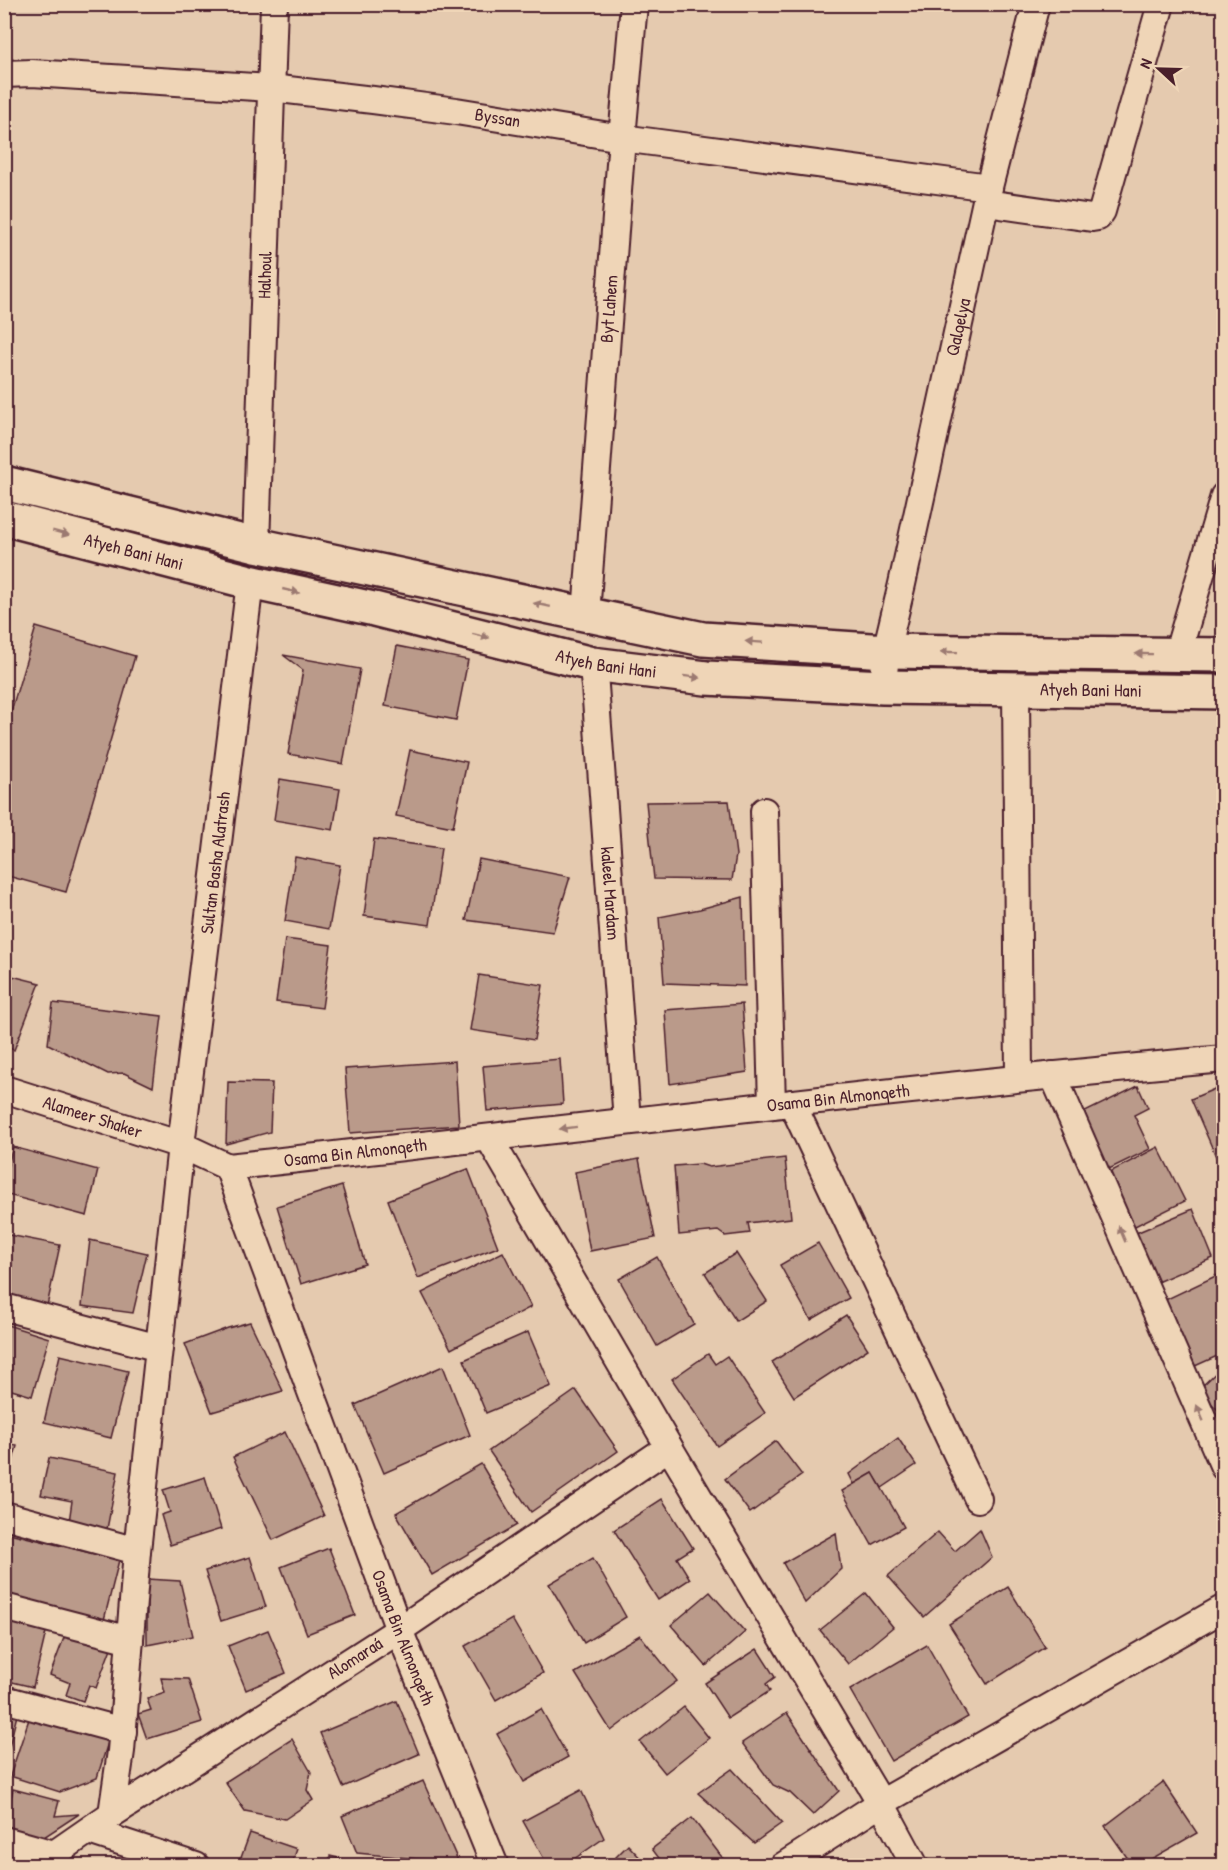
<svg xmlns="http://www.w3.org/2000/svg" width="1228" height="1870" font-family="'Patrick Hand',sans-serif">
<rect width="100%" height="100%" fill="#e5caaf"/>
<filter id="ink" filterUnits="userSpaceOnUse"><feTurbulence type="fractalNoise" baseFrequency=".0167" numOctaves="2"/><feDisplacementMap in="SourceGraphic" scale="12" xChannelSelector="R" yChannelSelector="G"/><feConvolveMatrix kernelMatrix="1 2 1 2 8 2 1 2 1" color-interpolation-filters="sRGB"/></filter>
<g filter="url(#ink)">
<g fill="#ba9a8a" stroke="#4a1f2b" stroke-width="1.5">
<path d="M36 627 135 656 66 892 4 875V735Z"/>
<path d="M397 646 468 660 456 720 385 706Z"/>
<path d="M283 655 360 669 343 764 288 754 303 670Z"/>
<path d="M410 750 467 762 453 827 396 816Z"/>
<path d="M280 779 340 789 333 830 274 820Z"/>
<path d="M729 801 736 855 732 880 654 879 646 802Z"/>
<path d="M374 839 441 848 430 925 364 916Z"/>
<path d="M295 857 340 865 329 929 285 921Z"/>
<path d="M479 859 570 877 553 932 466 920Z"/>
<path d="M743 897 745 986 664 983 659 917 700 909Z"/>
<path d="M285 939 331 945 322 1008 276 1002Z"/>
<path d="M4 974 40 983 14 1050 4 1046Z"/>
<path d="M479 975 543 985 534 1040 470 1030Z"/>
<path d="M53 1003 162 1016 153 1087 124 1073 108 1074 48 1044Z"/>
<path d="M742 1004 747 1072 670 1084 665 1010Z"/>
<path d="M560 1059 563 1104 487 1111 483 1066Z"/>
<path d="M455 1061 459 1125 350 1133 345 1069Z"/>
<path d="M228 1082 272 1083 270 1132 226 1144Z"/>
<path d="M1224 1085V1175L1191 1099Z"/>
<path d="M1138 1086 1148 1108 1134 1115 1150 1149 1109 1169 1083 1113Z"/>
<path d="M13 1147 98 1170 87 1216 4 1194V1178Z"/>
<path d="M1158 1147 1185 1201 1135 1226 1108 1173Z"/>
<path d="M785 1158 791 1218 748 1223 750 1233 725 1236 718 1231 679 1235 674 1166 700 1164 709 1167Z"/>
<path d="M639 1159 655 1238 590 1251 575 1172Z"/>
<path d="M468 1169 498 1247 418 1278 388 1200Z"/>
<path d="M342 1186 365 1264 301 1284 277 1206Z"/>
<path d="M1193 1209 1213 1258 1157 1282 1136 1233Z"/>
<path d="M4 1234 60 1245 47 1306 4 1297Z"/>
<path d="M90 1240 147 1253 133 1313 82 1306Z"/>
<path d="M818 1243 849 1298 811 1320 780 1265Z"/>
<path d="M503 1252 531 1307 451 1349 422 1293Z"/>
<path d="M736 1253 767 1301 736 1321 705 1273Z"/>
<path d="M657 1257 694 1324 657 1346 619 1279Z"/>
<path d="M1224 1272V1353L1195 1366 1165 1300Z"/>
<path d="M846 1315 868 1349 794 1397 772 1362Z"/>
<path d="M250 1322 283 1391 212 1412 185 1344 228 1328Z"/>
<path d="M4 1324 49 1338 32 1396 8 1389 4 1400Z"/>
<path d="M528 1332 551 1386 486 1413 464 1360Z"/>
<path d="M708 1354 715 1364 727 1356 765 1413 717 1446 672 1379Z"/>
<path d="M60 1355 128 1371 111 1438 44 1422Z"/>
<path d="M1224 1365V1416L1198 1390Z"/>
<path d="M443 1366 470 1435 384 1473 355 1405Z"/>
<path d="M576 1390 618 1451 531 1512 489 1451Z"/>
<path d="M285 1432 324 1516 273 1540 233 1457Z"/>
<path d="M898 1438 916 1465 882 1488 873 1473 854 1484 849 1474Z"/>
<path d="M776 1441 802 1475 750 1513 725 1479Z"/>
<path d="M4 1443 17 1446 4 1492Z"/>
<path d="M49 1458 118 1472 107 1529 69 1522 72 1501 41 1495Z"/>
<path d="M481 1464 517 1525 432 1575 396 1513Z"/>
<path d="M873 1473 904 1527 872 1545 842 1491Z"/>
<path d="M205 1477 221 1529 170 1545 161 1515 170 1512 163 1490Z"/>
<path d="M662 1499 693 1548 677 1558 690 1579 658 1600 614 1530Z"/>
<path d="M980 1529 992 1557 924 1617 888 1576 938 1532 955 1551Z"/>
<path d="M5 1532 119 1560 104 1620 4 1596Z"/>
<path d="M836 1533 841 1569 805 1603 783 1563Z"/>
<path d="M329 1548 355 1615 307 1634 281 1567Z"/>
<path d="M250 1557 266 1607 221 1621 205 1571Z"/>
<path d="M593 1558 626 1617 584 1643 549 1584Z"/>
<path d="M147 1579 180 1581 193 1636 147 1645Z"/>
<path d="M1008 1587 1045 1647 987 1684 949 1624Z"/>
<path d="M710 1592 745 1632 706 1666 671 1625Z"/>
<path d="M866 1593 893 1627 848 1664 820 1630Z"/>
<path d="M4 1618 47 1628 33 1687 4 1680Z"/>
<path d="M512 1619 543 1673 496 1700 465 1646Z"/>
<path d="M68 1627 113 1643 96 1688 89 1685 83 1701 66 1695 70 1683 50 1675Z"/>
<path d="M268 1630 286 1673 246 1690 228 1646Z"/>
<path d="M640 1635 677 1681 611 1731 575 1673Z"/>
<path d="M927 1645 968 1717 891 1761 850 1690Z"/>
<path d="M757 1649 775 1677 766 1684 770 1691 728 1718 705 1683Z"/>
<path d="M161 1678 188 1679 202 1722 147 1739 138 1714 151 1710 147 1699 165 1693Z"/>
<path d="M397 1701 419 1754 343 1787 320 1733Z"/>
<path d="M684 1707 709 1738 665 1773 640 1742Z"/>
<path d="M541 1709 568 1757 524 1782 497 1734Z"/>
<path d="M4 1712 17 1715 4 1767Z"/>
<path d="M31 1713 109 1739 97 1778 60 1792 10 1776Z"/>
<path d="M787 1713 839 1791 813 1815 790 1793 773 1785 742 1743Z"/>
<path d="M292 1739 311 1772 307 1790 313 1800 285 1819 245 1811 225 1782Z"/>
<path d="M732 1769 782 1823 754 1843 698 1793Z"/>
<path d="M423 1781 459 1863 357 1853 342 1816Z"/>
<path d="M1163 1782 1197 1833 1139 1866H1133L1105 1826Z"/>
<path d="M13 1789 59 1801 55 1816 79 1814 41 1839 4 1828Z"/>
<path d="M581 1790 604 1838 564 1866H548L523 1821Z"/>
<path d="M692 1818 728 1865V1866H665L652 1849Z"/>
<path d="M250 1833 297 1849 291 1866H238Z"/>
<path d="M628 1845 648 1866H607Z"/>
<path d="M330 1856 369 1866H328Z"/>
</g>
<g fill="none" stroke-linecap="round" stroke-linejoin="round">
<g stroke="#4a1f2b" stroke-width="30">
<g id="street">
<path id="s1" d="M4 74 32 73 271 88 373 100 456 111 622 138 989 187"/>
<path d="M986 203 1092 218 1098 217 1102 211 1161 4"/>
<path id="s2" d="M256 545 274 4"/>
<path id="s3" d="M586 614 622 138 634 4"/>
<path d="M1177 655 1224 496"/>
<path id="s4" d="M592 664 595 686 627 1121"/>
<path id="s5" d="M883 687 886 651 902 584 989 187 1036 4"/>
<path d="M1016 689 1019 1078"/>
<path d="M764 811 772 1105"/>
<path d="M1053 1075 1224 1467"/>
<path id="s6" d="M4 1089 181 1145 228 1167"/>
<path d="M792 1103 978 1499"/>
<path d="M489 1138 669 1447 881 1803 915 1866"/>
<path id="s7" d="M228 1167C560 1130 891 1089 1224 1059"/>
<path id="s8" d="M228 1167 399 1630 495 1866"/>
<path d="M4 1307 159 1348"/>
<path d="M4 1515 137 1551"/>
<path d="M4 1607 130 1640"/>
<path d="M4 1699 123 1731"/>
<path id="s9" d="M112 1814 121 1751 137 1551 181 1145 250 582"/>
<path d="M89 1831 196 1866"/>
<path d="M4 1840 54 1854"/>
<path id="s10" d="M37 1866 112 1814 399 1630 669 1447"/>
<path d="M783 1866 881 1803 1224 1608"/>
</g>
</g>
<g stroke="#4a1f2b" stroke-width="38">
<g id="secondary">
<path d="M4 483 256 545 703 639 886 651 1224 655"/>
<path id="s11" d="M4 518 250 582 374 609 592 664 706 678 883 687 1224 692"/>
</g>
</g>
<use href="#street" stroke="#efd5b7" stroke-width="26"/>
<use href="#secondary" stroke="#efd5b7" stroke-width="33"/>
</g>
<defs><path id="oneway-solid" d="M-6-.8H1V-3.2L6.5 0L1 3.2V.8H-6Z" transform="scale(1.5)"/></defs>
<g fill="#9c7a71">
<use href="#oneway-solid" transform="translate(61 533) rotate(15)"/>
<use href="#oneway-solid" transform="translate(291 591) rotate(13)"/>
<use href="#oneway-solid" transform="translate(542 605) rotate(-168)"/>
<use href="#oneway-solid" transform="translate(481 636) rotate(14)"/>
<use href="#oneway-solid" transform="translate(754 642) rotate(-176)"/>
<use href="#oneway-solid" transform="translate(949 652) rotate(-179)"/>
<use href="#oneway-solid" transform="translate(1144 654) rotate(-179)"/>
<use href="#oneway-solid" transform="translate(692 677) rotate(7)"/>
<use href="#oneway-solid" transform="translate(568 1128) rotate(173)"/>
<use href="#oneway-solid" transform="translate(1122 1234) rotate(-113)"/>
<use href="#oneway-solid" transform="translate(1200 1413) rotate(-113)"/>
</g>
</g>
<g text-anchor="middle" stroke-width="6" stroke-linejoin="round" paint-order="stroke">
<g font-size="18" fill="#4a1f2b" stroke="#efd5b7">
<text dy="6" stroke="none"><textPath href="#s1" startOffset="496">Byssan</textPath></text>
<text dy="6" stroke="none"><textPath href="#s2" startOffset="270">Halhoul</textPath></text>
<text dy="6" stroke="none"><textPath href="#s3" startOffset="306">Byt Lahem</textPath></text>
<text dy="6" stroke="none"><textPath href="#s5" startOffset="368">Qalqelya</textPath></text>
<text dy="6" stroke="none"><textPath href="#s11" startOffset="134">Atyeh Bani Hani</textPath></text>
<text dy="6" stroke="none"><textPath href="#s11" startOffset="620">Atyeh Bani Hani</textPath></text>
<text dy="6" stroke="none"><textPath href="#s11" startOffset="1106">Atyeh Bani Hani</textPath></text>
<text dy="6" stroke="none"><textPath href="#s9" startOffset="957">Sultan Basha Alatrash</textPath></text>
<text dy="6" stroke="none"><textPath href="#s4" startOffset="230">kaleel Mardam</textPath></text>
<text dy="6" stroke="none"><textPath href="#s7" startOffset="614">Osama Bin Almonqeth</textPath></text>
<text dy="6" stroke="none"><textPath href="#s6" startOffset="93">Alameer Shaker</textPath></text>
<text dy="6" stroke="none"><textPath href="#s7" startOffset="128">Osama Bin Almonqeth</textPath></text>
<text dy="6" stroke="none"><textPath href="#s8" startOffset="502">Osama Bin Almonqeth</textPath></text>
<text dy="6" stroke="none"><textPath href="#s10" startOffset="380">Alomaraá</textPath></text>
</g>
</g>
<rect width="1228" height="1870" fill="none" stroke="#efd5b7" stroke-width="24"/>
<rect x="12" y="12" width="1204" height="1846" fill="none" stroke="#4a1f2b" stroke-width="2" filter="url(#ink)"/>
<g transform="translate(1159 69) rotate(292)" stroke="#efd5b7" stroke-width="4.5" paint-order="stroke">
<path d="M0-4.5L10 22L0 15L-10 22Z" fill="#4a1f2b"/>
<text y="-9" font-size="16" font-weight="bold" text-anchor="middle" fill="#4a1f2b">N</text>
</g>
</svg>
